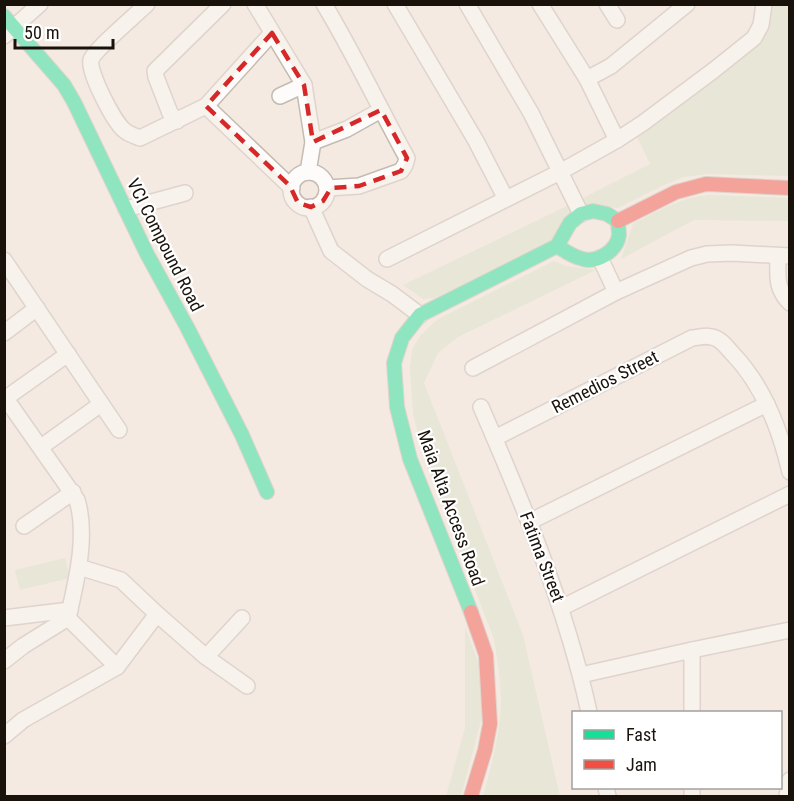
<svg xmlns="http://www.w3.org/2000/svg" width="794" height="801" font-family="'Roboto Condensed',sans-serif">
<rect width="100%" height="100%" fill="#f4eae1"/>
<g fill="#dae2c7">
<path d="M770 5H789V176L707 174 684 177 664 185 618 208 586 204 583 198 650 164 637 137 726 70 760 40Z"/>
<path d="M710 195 789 198V221L694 220 621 259 633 224C658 211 681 197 710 195Z"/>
<path d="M569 205 572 211 557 238 435 298 423 299 403 285Z"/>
<path d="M554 261 566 266 596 270 458 337 438 353 424 383 523 635 560 796H483C490 771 497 745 500 718 503 693 498 664 494 639L424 457 413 414 410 368 412 350 420 336 438 319Z"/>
<path d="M65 558 70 578 20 590 15 570Z"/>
<path d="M465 627 479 664 482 717 461 796H446L465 728Z"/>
</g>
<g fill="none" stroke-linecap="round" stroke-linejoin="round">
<g stroke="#c4bbb3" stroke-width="18">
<g id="street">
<path d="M147 4C137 14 94 50 91 60 88 72 114 122 124 130 128 134 135 136 140 138L206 106 272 33"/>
<path d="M255 4 304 85 313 142 308 172"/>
<path d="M324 4C354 54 379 107 407 158L405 165 401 171 359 186 327 188"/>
<path d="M395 4 476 141 506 199"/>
<path d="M467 4 531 113 581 214"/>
<path d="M540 4 587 79 617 140"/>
<path d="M607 4 617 20"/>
<path d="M4 36 40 4"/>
<path d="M587 79 611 66 687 4"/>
<path d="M280 96 304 85"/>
<path d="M206 106 292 188"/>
<path d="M177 121 170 113 156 77 155 71 223 4"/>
<path d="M313 142 347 129 381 110"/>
<circle cx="309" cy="190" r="18"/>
<path d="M311 207 331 251 367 279 392 294 420 315"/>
<path d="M126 209 185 193"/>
<path d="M778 256C778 275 775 288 790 303"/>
<path d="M600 258 616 292"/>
<path d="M387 259 560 172 617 140 643 123 714 70 754 38 761 25 764 4"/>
<path d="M4 260 119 430"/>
<path d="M4 333 37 308"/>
<path d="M473 368 616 292 691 258 707 254 732 253 790 256"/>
<path d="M4 396 77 500C88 536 76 582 68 618L23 646 4 661"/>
<path d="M6 398 68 354"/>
<path d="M481 407C524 506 566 607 589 712"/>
<path d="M495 438 692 338C701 337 711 334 719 340 724 343 728 349 732 353 763 385 780 429 790 472"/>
<path d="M41 447 101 404"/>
<path d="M529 522 767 404"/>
<path d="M24 526 73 492"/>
<path d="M79 567 121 580 157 614 206 657 247 686"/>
<path d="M561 608 790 494"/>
<path d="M4 618 70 610"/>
<path d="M68 618 117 667"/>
<path d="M206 657 242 618"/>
<path d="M581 675 692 650 790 630"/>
<path d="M692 712V650"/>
<path d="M4 736 23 720 117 667 157 614"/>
<path d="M606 788 608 796"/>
<path d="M692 788V796"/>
<path d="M787 796 790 780"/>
</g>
</g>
<g stroke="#c4bbb3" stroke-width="16">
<g id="fast">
<path d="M4 16 64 85 74 102 147 254 187 327 242 435 267 492"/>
<path d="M557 246C565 251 573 257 583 259 597 263 617 251 619 235 619 231 618 226 618 221"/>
<path d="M471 612 410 459 397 407 394 363 402 338 420 315 557 246 570 223 581 214 593 211 607 214 618 221"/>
</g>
</g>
<g stroke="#c4bbb3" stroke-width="16">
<g id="jam">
<path d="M618 221 676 192 706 184 790 188"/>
<path d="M471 796 485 750 490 724 486 655 471 612"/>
</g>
</g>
<use href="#street" stroke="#fdfcfa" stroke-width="15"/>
<use href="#fast" stroke="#16e098" stroke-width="14"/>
<use href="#jam" stroke="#f24e42" stroke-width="14"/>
</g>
<path d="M0 0H794V801H0ZM272 33 304 85 313 142 381 110 407 158 401 171 359 186 331 188 323 201 311 207 298 203 290 186 206 106Z" fill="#f4eae1" fill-opacity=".55" fill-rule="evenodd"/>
<path fill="none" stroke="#d62828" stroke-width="4.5" stroke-dasharray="12 8" stroke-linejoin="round" d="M272 33 304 85 313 142 381 110 407 158 401 171 359 186 331 188 323 201 311 207 298 203 290 186 206 106Z"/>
<g text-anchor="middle" stroke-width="4.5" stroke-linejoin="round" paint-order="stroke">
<g font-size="18" fill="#19120b" stroke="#fff">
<text transform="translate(165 245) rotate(63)" y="6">VCI Compound Road</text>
<text transform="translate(605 382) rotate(-27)" y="6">Remedios Street</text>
<text transform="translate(451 508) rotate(70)" y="6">Maia Alta Access Road</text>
<text transform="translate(542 557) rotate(69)" y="6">Fatima Street</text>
</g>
</g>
<rect width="794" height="801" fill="none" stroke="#19120b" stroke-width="12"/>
<rect x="572" y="711" width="210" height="78" fill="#ffffff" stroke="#a3a09d" stroke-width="1.5"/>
<rect x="584" y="730" width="30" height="9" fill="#16e098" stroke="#a3a09d" stroke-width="1.5"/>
<text x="626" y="741" font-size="18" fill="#19120b">Fast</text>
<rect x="584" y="760" width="30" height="9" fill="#f24e42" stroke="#a3a09d" stroke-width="1.5"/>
<text x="626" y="771" font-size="18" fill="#19120b">Jam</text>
<path d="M15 39v9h98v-9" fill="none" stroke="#19120b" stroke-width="3"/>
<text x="24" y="39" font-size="18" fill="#19120b" stroke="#ffffff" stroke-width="4.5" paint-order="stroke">50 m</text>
</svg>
